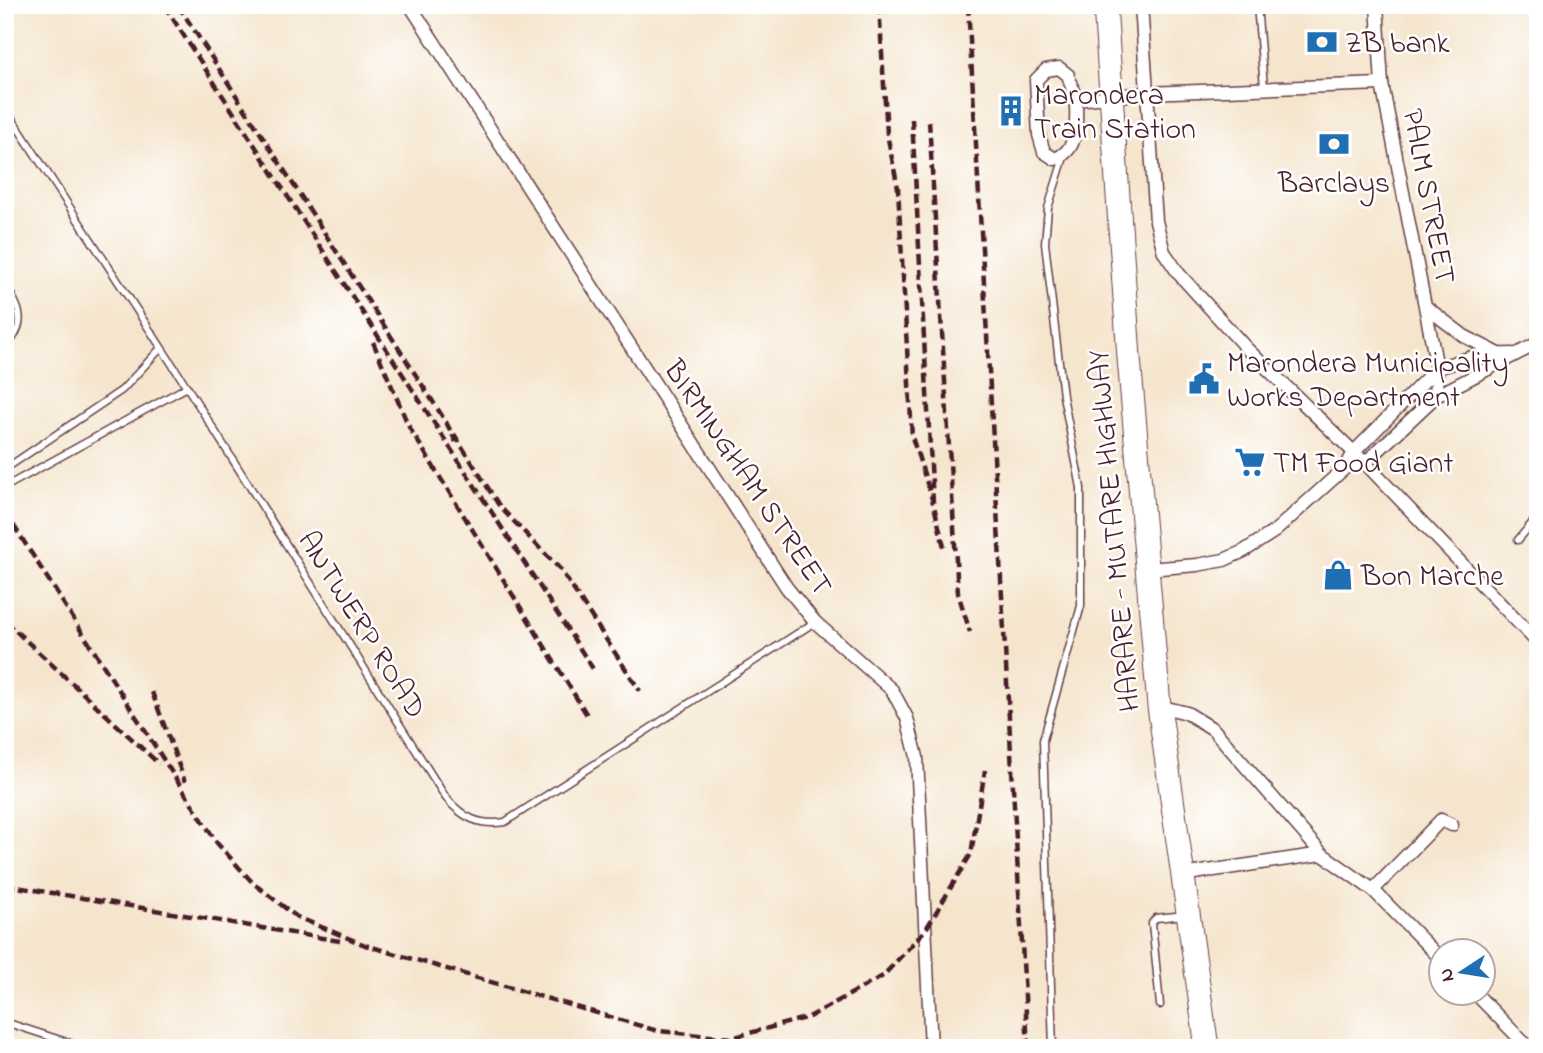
<svg xmlns="http://www.w3.org/2000/svg" width="1543" height="1053" font-family="'Indie Flower',sans-serif">
<rect width="100%" height="100%" fill="#fff"/>
<filter id="ink" filterUnits="userSpaceOnUse"><feTurbulence type="fractalNoise" baseFrequency=".0143" numOctaves="2"/><feDisplacementMap in="SourceGraphic" scale="14" xChannelSelector="R" yChannelSelector="G"/><feConvolveMatrix kernelMatrix="1 2 1 2 8 2 1 2 1" color-interpolation-filters="sRGB"/></filter>
<filter id="wash" filterUnits="userSpaceOnUse"><feTurbulence type="fractalNoise" baseFrequency=".00686" numOctaves="4" result="noise"/><feDisplacementMap in="SourceGraphic" scale="28" xChannelSelector="R" yChannelSelector="G"/><feGaussianBlur stdDeviation="1.57" result="paint"/><feColorMatrix in="noise" values="0 0 0 0 0 0 0 0 0 0 0 0 0 0 0 0 0 1.4 0 .05"/><feComposite in="paint" operator="in"/></filter>
<g filter="url(#wash)">
<rect width="100%" height="100%" fill="#f5e5cd"/>
</g>
<g filter="url(#ink)">
<g fill="none" stroke-linecap="round" stroke-linejoin="round">
<g stroke="#643d43" stroke-width="9">
<g id="lane">
<path d="M1257 5 1264 87"/>
<path d="M5 108 187 387 446 798C463 818 479 826 505 822L815 622"/>
<path d="M5 285C22 310 27 324 5 348"/>
<path d="M5 469 122 390 160 349"/>
<path d="M5 487 187 387"/>
<path d="M1518 540 1538 516"/>
<path d="M1160 1005 1152 923 1156 918 1185 915"/>
<path d="M5 1022 85 1048"/>
<path d="M1053 1048 1043 740 1081 606V488L1063 396 1045 243 1048 208 1064 157"/>
</g>
</g>
<g stroke="#643d43" stroke-width="15">
<g id="street">
<path d="M410 5 787 588 815 622 892 690 907 718 917 757 931 1048"/>
<path d="M1141 5 1156 221 1164 252 1179 274 1246 348 1365 463 1538 643"/>
<path d="M1377 5 1382 84 1437 368 1436 396"/>
<path d="M1076 100C1076 123 1080 149 1055 159L1044 152 1039 135 1036 80 1046 70 1059 68 1068 75 1076 100 1146 93 1382 84"/>
<path d="M1426 307 1464 336 1499 354"/>
<path d="M1346 467 1365 463 1436 396 1538 343"/>
<path d="M1148 569 1197 565 1224 560 1244 551 1275 531 1346 467 1354 452 1437 368 1479 355 1512 354"/>
<path d="M1159 706 1187 713 1213 729 1322 854"/>
<path d="M1181 875 1322 854 1373 890 1442 960"/>
<path d="M1373 890 1441 820 1452 825"/>
<path d="M1475 993 1529 1048"/>
</g>
</g>
<g stroke="#643d43" stroke-width="25">
<path id="highway" d="M1105 5 1129 358 1159 706 1207 1048"/>
</g>
<use href="#lane" stroke="#fff" stroke-width="6"/>
<use href="#street" stroke="#fff" stroke-width="12"/>
<use href="#highway" stroke="#fff" stroke-width="23"/>
<g stroke="#4a1f2b" stroke-width="4.5" stroke-dasharray="10 5" stroke-linecap="butt">
<path d="M164 5 595 672"/>
<path d="M178 5 446 422 456 442"/>
<path d="M879 5 887 134 898 188 912 437 933 502"/>
<path d="M968 5 1028 1048"/>
<path d="M912 119 933 502 945 551"/>
<path d="M929 121 958 593 970 632"/>
<path d="M373 342 409 427 587 715"/>
<path d="M454 434 500 507 560 569 640 691"/>
<path d="M5 512 217 843 253 883 297 917 365 945 658 1031 731 1038 809 1017 883 976 926 929 971 854 985 770"/>
<path d="M5 621 159 764"/>
<path d="M152 692 185 782"/>
<path d="M5 885 340 941"/>
</g>
</g>
</g>
<defs>
<g id="bank-bare" transform="scale(2.415)"><path d="M-6-4H6V4H-6ZM0-2.3a2.3 2.3 0 1 0 0 4.6a2.3 2.3 0 1 0 0-4.6Z" fill="#1f6fb2" stroke="#fff" stroke-width="2.5" paint-order="stroke"/></g>
<g id="building-bare" transform="scale(2.415)"><path d="M-4-6H4V6H1V3H-1V6H-4ZM-2.5-4.3h1.7v1.8h-1.7ZM.8-4.3h1.7v1.8H.8ZM-2.5-1h1.7V.8h-1.7ZM.8-1h1.7V.8H.8Z" fill="#1f6fb2" stroke="#fff" stroke-width="2.5" paint-order="stroke"/></g>
<g id="civic-bare" transform="scale(2.415)"><path d="M-.6-6.5H3V-4.5H.6V-3L4-1V1h2V6H-6V1h2V-1L-.6-3ZM-1.2 2.5V6h2.4V2.5Z" fill="#1f6fb2" stroke="#fff" stroke-width="2.5" paint-order="stroke"/></g>
<g id="supermarket-bare" transform="scale(2.415)"><path d="M-6-5.5h2.5l.6 2H6L4.5 2H-2.5L-4.4-4H-6ZM-1.5 3.2a1.3 1.3 0 1 0 .1 0ZM3 3.2a1.3 1.3 0 1 0 .1 0Z" fill="#1f6fb2" stroke="#fff" stroke-width="2.5" paint-order="stroke"/></g>
<g id="shop-bare" transform="scale(2.415)"><path d="M-5-2.5h2.3a2.7 3.5 0 0 1 5.4 0H5L5.5 6h-11ZM-1.5-2.5h3a1.5 2.3 0 0 0-3 0Z" fill="#1f6fb2" stroke="#fff" stroke-width="2.5" paint-order="stroke"/></g>
</defs>
<g fill-rule="evenodd">
<use href="#bank-bare" x="1322" y="42"/>
<use href="#building-bare" x="1011" y="111"/>
<use href="#bank-bare" x="1334" y="144"/>
<use href="#civic-bare" x="1204" y="379"/>
<use href="#supermarket-bare" x="1250" y="462"/>
<use href="#shop-bare" x="1338" y="575"/>
</g>
<g text-anchor="middle" stroke-width="5" stroke-linejoin="round" paint-order="stroke">
<g font-size="30" fill="#4a1f2b" stroke="#fff" text-anchor="start">
<text x="1345" y="52">ZB bank</text>
<text x="1034" y="104">Marondera<tspan x="1034" dy="34">Train Station</tspan></text>
<text x="1334" y="192" text-anchor="middle">Barclays</text>
<text x="1227" y="372">Marondera Municipality<tspan x="1227" dy="34">Works Department</tspan></text>
<text x="1273" y="472">TM Food Giant</text>
<text x="1361" y="585">Bon Marche</text>
</g>
<g font-size="30" fill="#4a1f2b" stroke="#fff">
<text transform="translate(1430 196) rotate(79)" y="10">PALM STREET</text>
<text transform="translate(749 477) rotate(56)" y="10">BIRMINGHAM STREET</text>
<text transform="translate(1113 531) rotate(-95)" y="10">HARARE - MUTARE HIGHWAY</text>
<text transform="translate(363 624) rotate(58)" y="10">ANTWERP ROAD</text>
</g>
</g>
<rect width="1543" height="1053" fill="none" stroke="#fff" stroke-width="28"/>
<g transform="translate(1462 972) rotate(258)"><circle r="33" fill="#ffffff" stroke="#b7a5aa" stroke-width="2"/>
<path d="M0-5L12 26L0 18L-12 26Z" fill="#1f6fb2"/>
<text y="-10" font-size="19" font-weight="bold" text-anchor="middle" fill="#4a1f2b">N</text>
</g>
</svg>
